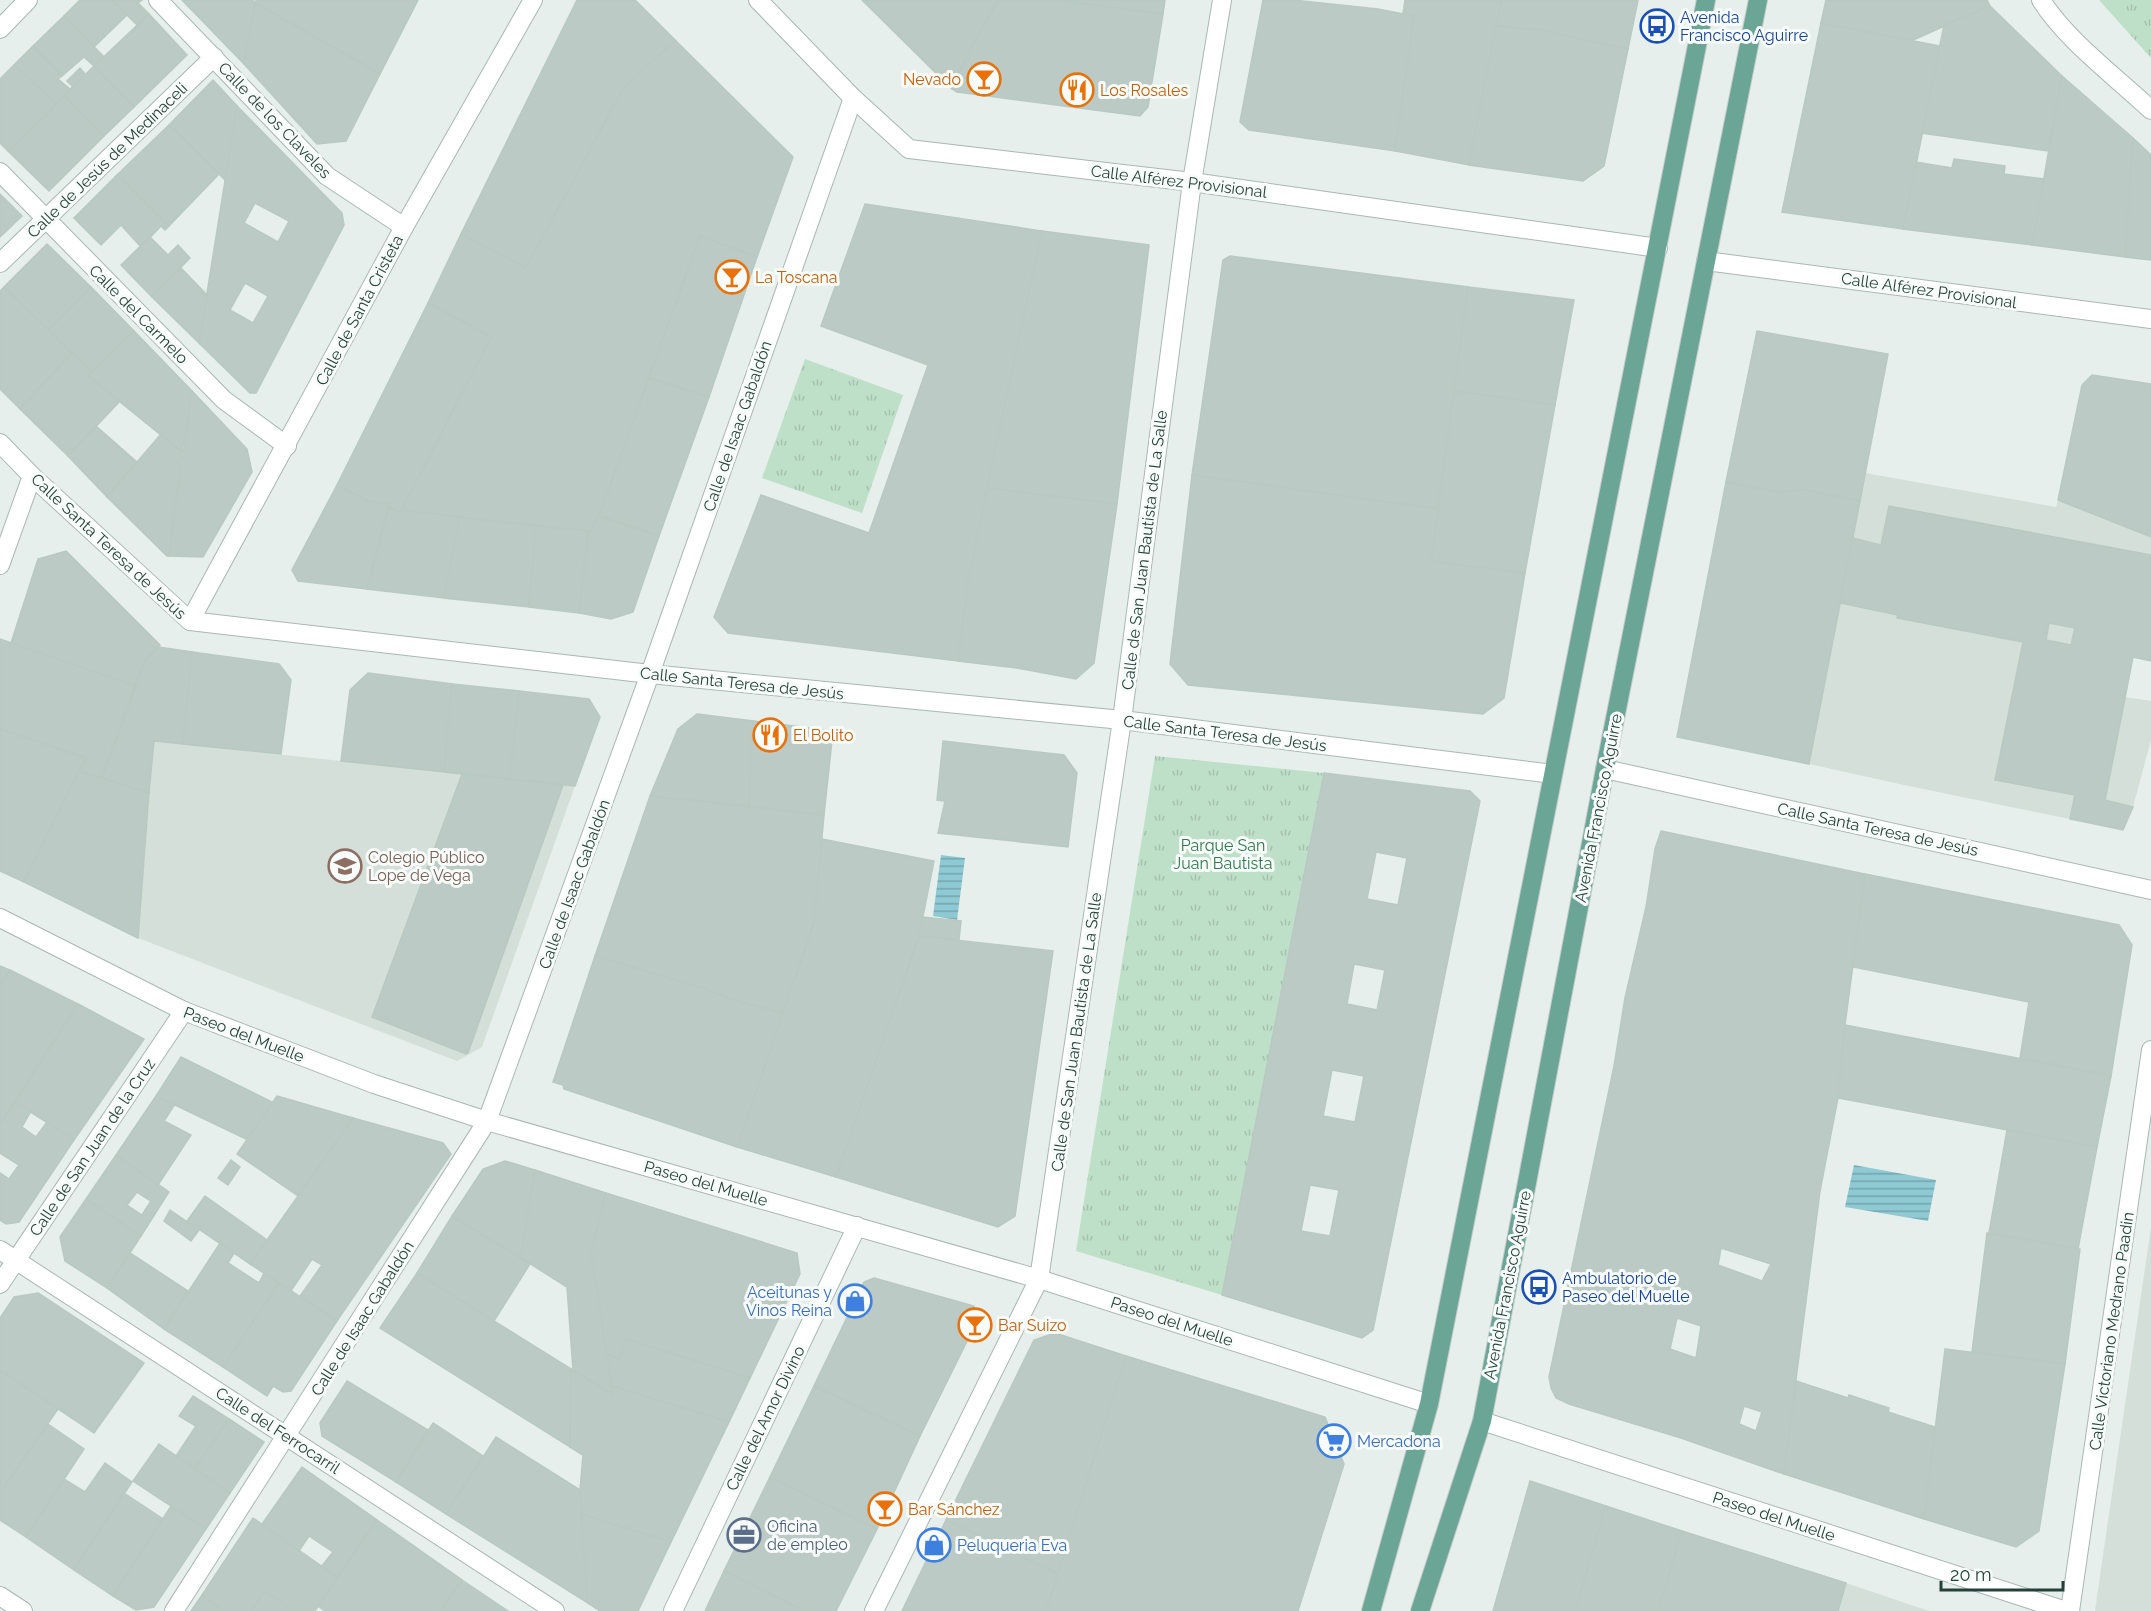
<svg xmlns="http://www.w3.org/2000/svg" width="2151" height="1611" font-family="Raleway,sans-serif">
<defs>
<pattern id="grass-tufts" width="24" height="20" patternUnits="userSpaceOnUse" patternTransform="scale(1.5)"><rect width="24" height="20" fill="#bfe0c8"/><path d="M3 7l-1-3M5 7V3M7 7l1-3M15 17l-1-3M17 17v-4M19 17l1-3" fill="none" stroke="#a4c1ad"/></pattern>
<pattern id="water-rules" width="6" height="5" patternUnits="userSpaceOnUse" patternTransform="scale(1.5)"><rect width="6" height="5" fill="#8ec9d4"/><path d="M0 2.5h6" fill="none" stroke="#74a5ad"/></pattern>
</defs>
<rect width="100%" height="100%" fill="#e6efeb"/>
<g fill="#d4dfda">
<path d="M1865 473 2056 507 2058 500 2151 537V661L2133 657 2125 697 2151 701V740L2133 807 2123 830 1904 785 1809 764Z"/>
<path d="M154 741 575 786 482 1047 457 1061 138 938Z"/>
<path d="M2151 1227V1611H2095L2103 1555Z"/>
<path d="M1846 1583 1929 1611H1838Z"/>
</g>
<g fill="url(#grass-tufts)">
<path d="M2099 0H2151V58Z"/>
<path d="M805 359 903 395 862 513 762 478Z"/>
<path d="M1155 756 1324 773 1222 1295 1076 1251Z"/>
</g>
<g fill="url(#water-rules)">
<path d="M941 855 965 858 957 920 933 916Z"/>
<path d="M1854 1165 1936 1180 1928 1221 1845 1207Z"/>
</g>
<g fill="#bbcac4" stroke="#b8c9c2" stroke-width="1.5" fill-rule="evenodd">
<path d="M80 0H112L127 15 94 47 64 16Z"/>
<path d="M112 0H142L138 3 149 14 137 25Z"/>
<path d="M182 0H253L255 3 244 64Z"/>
<path d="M256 0H418L380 74 255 3Z"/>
<path d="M577 0H635L676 41 651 62 622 91 526 268 461 234Z"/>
<path d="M862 0H998L967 56 952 89Z"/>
<path d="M998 0H1058L1163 14 1148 107 1140 116 957 92 952 89 967 56Z"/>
<path d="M1058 0H1165L1163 14Z"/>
<path d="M1263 0H1293L1378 9 1414 16 1395 151 1249 130 1240 122Z"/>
<path d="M1405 0H1502L1469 165 1395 151 1414 16 1403 14Z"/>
<path d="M1502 0H1638L1628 49 1540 30 1496 26Z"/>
<path d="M1826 0H1987L1990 6 1911 41 1821 23Z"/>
<path d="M255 3 380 74 346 141 317 144 244 64Z"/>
<path d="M1990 6 2062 76 2048 151 1922 133 1944 25Z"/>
<path d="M149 14 187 55 134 107 94 66Z"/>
<path d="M64 16 104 57 94 66 84 57 62 76 33 46Z"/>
<path d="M1821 23 1940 46 1903 229 1782 212Z"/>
<path d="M1496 26 1540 30 1628 49 1604 166 1583 181 1469 165Z"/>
<path d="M676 41 793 157 757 257 700 236 599 516 588 534V531L434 515 401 510 439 437V433L491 337 428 303 461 234 526 268 622 91 651 62Z"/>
<path d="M33 46 62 76 58 79 70 89 57 104 14 65Z"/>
<path d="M14 65 57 104 8 151 0 143V79Z"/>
<path d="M94 66 134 107 104 136 64 95Z"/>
<path d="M80 68 85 74 73 87 67 81Z"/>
<path d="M2062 76 2133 138 2125 257 2032 245Z"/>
<path d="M213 80 237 106 225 180 169 125Z"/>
<path d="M64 95 104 136 49 191 8 151 50 112Z"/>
<path d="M237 106 342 213 344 225 256 393H250L199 343ZM255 203 289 221 278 242 244 223ZM245 283 268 296 253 323 230 310Z"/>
<path d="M169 125 219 174 169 226 117 175Z"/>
<path d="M2133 138 2151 155V260L2125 257Z"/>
<path d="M1954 159 2005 166 2004 174 2044 179 2032 245 1903 229 1916 162 1952 168Z"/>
<path d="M117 175 169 226 165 230 161 226 141 247 121 225 101 245 74 218Z"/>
<path d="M0 194 22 216 0 237Z"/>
<path d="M865 204 1042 231 968 581 958 661 728 633 714 617 761 495 869 533 928 365 821 326Z"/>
<path d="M1042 231 1149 245 1117 504 987 488Z"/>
<path d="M700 236 757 257 709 397 649 378Z"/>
<path d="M150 237 168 255 178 245 190 258 152 297 121 265Z"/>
<path d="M47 244 91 287 48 330 4 287Z"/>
<path d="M1230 256 1468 287 1438 509 1192 475 1223 260Z"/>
<path d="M181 268 207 295 199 343 152 297Z"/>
<path d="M4 287 72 353 20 409 0 389V291Z"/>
<path d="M91 287 134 331 92 372 48 330Z"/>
<path d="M1468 287 1574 300 1555 405 1454 391Z"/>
<path d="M428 303 491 337 400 513 389 507V504L367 501 343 488 336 487Z"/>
<path d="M134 331 192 391 182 452 88 376Z"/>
<path d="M1757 331 1888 354 1860 501 1804 490 1776 492 1726 482Z"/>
<path d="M72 353 92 372 88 376 120 401 68 456 20 409Z"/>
<path d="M2092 375 2151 384V537L2058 500 2082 385Z"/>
<path d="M649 378 709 397 659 536 599 516Z"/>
<path d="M192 391 247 449 252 472 203 557 169 556Z"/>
<path d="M1454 391 1555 405 1525 573 1431 561Z"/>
<path d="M96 426 137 462 107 497 68 456Z"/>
<path d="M161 434 182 452 169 556H167L107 497Z"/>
<path d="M1192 475 1438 509 1431 561 1525 573 1504 698 1483 714 1188 685 1170 664Z"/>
<path d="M1726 482 1776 492 1804 490 1860 501 1809 764 1677 737Z"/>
<path d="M336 487 343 488 367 501 389 504 367 589 298 581 292 570Z"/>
<path d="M987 488 1117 504 1094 663 1076 679 1017 668 958 661 968 581Z"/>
<path d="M1889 506 2151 555V661L2133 657 2105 800 2133 807 2123 830 2070 819 2075 795 1995 780 2023 642 1897 618 1898 615 1840 603 1852 538 1881 545ZM2049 623 2075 628 2071 645 2046 640Z"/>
<path d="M389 507 400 513 401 510 460 517 444 598 367 589Z"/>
<path d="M599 516 659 536 633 612 611 619 579 613 588 534Z"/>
<path d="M460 517 536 526 529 607 444 598Z"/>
<path d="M536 526 588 531 579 613 529 607Z"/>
<path d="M66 551 160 645 145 661 135 686 11 643 38 559Z"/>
<path d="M0 639 135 686 102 778 79 771 86 758 0 729Z"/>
<path d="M158 647 192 652 183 744 154 741 149 793 102 778 145 661Z"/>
<path d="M192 652 279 664 291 680 281 754 183 744Z"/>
<path d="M368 673 452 684 444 772 341 761 350 690Z"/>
<path d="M452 684 519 691 510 779 444 772Z"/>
<path d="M519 691 589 699 600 717 575 786 510 779Z"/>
<path d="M697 714 753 721 749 806 650 796 678 729Z"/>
<path d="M753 721 833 731 824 815 749 806Z"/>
<path d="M0 729 86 758 24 882 0 871Z"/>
<path d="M943 741 1064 755 1077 773 1068 847 938 833 945 801 937 800Z"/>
<path d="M79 771 149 793 138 938 24 882Z"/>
<path d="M1324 773 1470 791 1480 801 1373 1330 1362 1338 1222 1295ZM1376 852 1407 858 1398 905 1367 899ZM1354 964 1385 970 1377 1010 1347 1004ZM1332 1070 1364 1076 1355 1122 1323 1116ZM1310 1185 1339 1190 1330 1236 1301 1231Z"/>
<path d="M462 774 563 785 468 1053 466 1054 372 1017Z"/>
<path d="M650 796 824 815 814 923 783 1013 730 999 703 988 595 956Z"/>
<path d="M1661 831 1865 874 1845 1025 1838 1098 1820 1191 1784 1474 1681 1438 1569 1404 1556 1398 1551 1388 1549 1377 1614 1066 1625 998 1646 907 1655 849ZM1721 1248 1771 1264 1762 1281 1718 1265ZM1677 1318 1701 1326 1696 1358 1670 1349ZM1744 1406 1762 1412 1756 1431 1739 1424Z"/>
<path d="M822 839 934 861 919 936 836 1177 737 1147 814 923Z"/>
<path d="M1865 874 2119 925 2132 945 2111 1076 2020 1058 2029 1002 1853 967Z"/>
<path d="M922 917 961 921 959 940 919 936Z"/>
<path d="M919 936 1053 951 1015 1216 998 1227 836 1177Z"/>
<path d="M595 956 703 988 730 999 783 1013 737 1147 564 1089 563 1085 553 1082Z"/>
<path d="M0 966 10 970 0 985Z"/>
<path d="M10 970 78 1004 0 1124V985Z"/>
<path d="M78 1004 144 1039 74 1140 15 1102Z"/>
<path d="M1845 1025 2111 1076 2097 1147 1838 1098Z"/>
<path d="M181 1057 274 1103 246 1139 156 1096Z"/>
<path d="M156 1096 175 1104 164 1121 191 1135 158 1185 116 1155Z"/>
<path d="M277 1096 353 1118 298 1196 237 1154Z"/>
<path d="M15 1102 31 1111 22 1127 36 1137 47 1122 74 1140 19 1222 6 1224 0 1220V1173L9 1179 19 1165 0 1153V1125Z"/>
<path d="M353 1118 443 1143 451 1154 337 1321 300 1296 322 1265 312 1259 291 1291 250 1264Z"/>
<path d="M2007 1130 2097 1147 2078 1249 1989 1233Z"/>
<path d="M116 1155 169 1192 141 1236 86 1199ZM137 1192 151 1201 142 1215 127 1205Z"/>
<path d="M231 1160 240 1167 228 1185 218 1178Z"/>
<path d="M505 1161 535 1170 521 1258 452 1216 483 1169Z"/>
<path d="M535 1170 606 1193 591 1252 613 1395 573 1370 567 1287 521 1258Z"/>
<path d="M606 1193 797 1253 800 1274 750 1378 626 1339 619 1360 607 1354 591 1252Z"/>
<path d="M205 1196 267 1240 250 1264 187 1221Z"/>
<path d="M86 1199 141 1236 107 1288 65 1261 60 1237Z"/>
<path d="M170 1210 199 1230 191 1241 164 1221Z"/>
<path d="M452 1216 530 1264 494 1321 417 1273Z"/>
<path d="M1987 1233 2080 1249 2065 1364 1972 1352Z"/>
<path d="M220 1243 234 1253 228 1263 259 1283 264 1273 279 1283 223 1367 164 1329Z"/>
<path d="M130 1253 188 1291 164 1329 107 1288Z"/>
<path d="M417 1273 571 1369 570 1447 380 1328Z"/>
<path d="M874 1278 974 1306 975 1325 920 1436 814 1386 864 1282Z"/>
<path d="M279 1283 337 1321 291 1391 283 1392 273 1386 267 1396 223 1367Z"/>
<path d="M38 1293 144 1363 94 1433 0 1370V1318L14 1297Z"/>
<path d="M1055 1333 1126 1356 1058 1574 946 1520 1034 1340Z"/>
<path d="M626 1339 750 1378 729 1422 612 1386 607 1354 619 1360Z"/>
<path d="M1945 1349 2065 1364 2039 1531 2016 1547 1924 1519Z"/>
<path d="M1126 1356 1325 1417 1344 1464 1298 1611H1046Z"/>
<path d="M571 1369 613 1395 612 1386 729 1422 671 1542 581 1514 580 1490 583 1455 570 1447Z"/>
<path d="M0 1370 58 1409 0 1493Z"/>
<path d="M347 1381 428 1430 396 1482 322 1436 320 1423Z"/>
<path d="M1796 1381 1848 1398 1849 1395 1889 1408 1888 1412 1935 1427 1924 1519 1784 1474Z"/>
<path d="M814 1386 920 1436 877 1529 770 1477Z"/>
<path d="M193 1396 229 1419 195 1469 176 1456 196 1426 179 1416Z"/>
<path d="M229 1419 264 1442 230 1493 195 1469Z"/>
<path d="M433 1423 483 1456 446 1514 396 1482Z"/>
<path d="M48 1424 84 1449 26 1537 0 1520V1493Z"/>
<path d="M496 1437 580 1490 588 1603 446 1514Z"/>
<path d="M159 1444 230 1493 206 1529 133 1481Z"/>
<path d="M105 1463 132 1482 74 1570 26 1537 64 1479 85 1492Z"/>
<path d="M302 1467 377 1520 337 1577 321 1567 333 1552 309 1536 299 1551 262 1524Z"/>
<path d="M770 1477 877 1529 836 1611H804L724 1571Z"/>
<path d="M1530 1481 1606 1506 1575 1611H1493Z"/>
<path d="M124 1493 163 1519 113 1596 74 1570Z"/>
<path d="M171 1506 206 1529 154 1607 136 1610 113 1596Z"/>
<path d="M1606 1506 1682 1531 1658 1611H1575Z"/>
<path d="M581 1514 671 1542 638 1611H600L588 1603Z"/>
<path d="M253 1518 337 1577 315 1611H293L265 1591 251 1611H223L202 1595Z"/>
<path d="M377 1520 462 1580 440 1611H325L318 1606Z"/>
<path d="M946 1520 1058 1574 1046 1611H902Z"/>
<path d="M1682 1531 1846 1583 1838 1611H1658Z"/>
<path d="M724 1571 804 1611H705Z"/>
<path d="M462 1580 508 1611H440Z"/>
<path d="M265 1591 293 1611H251Z"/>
<path d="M202 1595 223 1611H191Z"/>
</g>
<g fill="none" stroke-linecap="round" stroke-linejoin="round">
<g stroke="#a8b8b2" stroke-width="20">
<g id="street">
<path d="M158 0 327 176 404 227"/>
<path d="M758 0 853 98 909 149 1192 182 1658 248"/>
<path d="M2041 0C2066 40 2116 77 2151 110"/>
<path d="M0 29 28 0"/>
<path d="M0 172 224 400 287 446"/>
<path d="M1706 261 2151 319"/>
<path d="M0 263 214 57"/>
<path d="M0 443 32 476 190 621 650 674 1122 720 1553 774"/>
<path d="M0 565 32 476"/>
<path d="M190 621 404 227 533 0"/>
<path d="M1605 769 2151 890"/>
<path d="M0 918 184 1011 374 1084 487 1121 1039 1279 1429 1404"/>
<path d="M0 1250 555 1611"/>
<path d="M0 1284 184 1011"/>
<path d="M1482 1421 2066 1611"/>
<path d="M0 1596 23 1611"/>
<path d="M174 1611 487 1121 650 674 853 98"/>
<path d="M673 1611 857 1226"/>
<path d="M874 1611 1039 1279 1122 720 1192 182 1222 0"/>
<path d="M2070 1611 2151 1050"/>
</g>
</g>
<g stroke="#c2cac8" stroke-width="20">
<g id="primary">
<path d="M1371 1611 1429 1404 1706 0"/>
<path d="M1420 1611 1482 1421 1605 769 1758 0"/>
</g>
</g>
<use href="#street" stroke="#fff" stroke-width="18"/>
<use href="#primary" stroke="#6aa596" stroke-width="18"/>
</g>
<defs>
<g id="bus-ring" transform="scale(1.725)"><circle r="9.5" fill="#f7fbf9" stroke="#1a4fb4" stroke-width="1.5"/><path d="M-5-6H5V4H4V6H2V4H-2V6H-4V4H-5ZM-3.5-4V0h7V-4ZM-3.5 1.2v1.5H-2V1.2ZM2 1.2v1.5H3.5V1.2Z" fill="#1a4fb4"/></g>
<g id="bar-ring" transform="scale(1.725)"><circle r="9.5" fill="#f7fbf9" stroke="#e8710a" stroke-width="1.5"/><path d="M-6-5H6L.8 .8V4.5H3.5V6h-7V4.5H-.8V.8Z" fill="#e8710a"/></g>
<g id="restaurant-ring" transform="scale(1.725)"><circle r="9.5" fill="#f7fbf9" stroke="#e8710a" stroke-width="1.5"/><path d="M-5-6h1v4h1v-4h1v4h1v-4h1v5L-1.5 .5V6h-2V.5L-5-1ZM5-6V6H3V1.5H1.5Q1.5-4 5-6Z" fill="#e8710a"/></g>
<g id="school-ring" transform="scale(1.725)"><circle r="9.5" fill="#f7fbf9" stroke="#8d6e63" stroke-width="1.5"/><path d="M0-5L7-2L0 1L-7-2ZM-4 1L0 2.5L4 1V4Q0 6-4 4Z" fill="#8d6e63"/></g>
<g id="shop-ring" transform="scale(1.725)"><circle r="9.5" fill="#f7fbf9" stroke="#3f7fe0" stroke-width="1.5"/><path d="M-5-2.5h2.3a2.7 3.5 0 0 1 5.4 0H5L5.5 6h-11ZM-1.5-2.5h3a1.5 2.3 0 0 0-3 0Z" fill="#3f7fe0"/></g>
<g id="supermarket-ring" transform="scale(1.725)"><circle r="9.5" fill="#f7fbf9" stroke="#3f7fe0" stroke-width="1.5"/><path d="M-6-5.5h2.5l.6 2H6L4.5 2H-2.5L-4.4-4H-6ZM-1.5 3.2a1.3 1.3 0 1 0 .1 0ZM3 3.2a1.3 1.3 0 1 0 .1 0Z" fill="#3f7fe0"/></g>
<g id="office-ring" transform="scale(1.725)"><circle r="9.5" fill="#f7fbf9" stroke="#5c6f8a" stroke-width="1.5"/><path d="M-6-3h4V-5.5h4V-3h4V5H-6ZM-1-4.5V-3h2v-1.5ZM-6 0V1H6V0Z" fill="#5c6f8a"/></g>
</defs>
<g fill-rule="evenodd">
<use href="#bus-ring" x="1657" y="26"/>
<use href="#bar-ring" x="984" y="79"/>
<use href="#restaurant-ring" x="1077" y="90"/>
<use href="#bar-ring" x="732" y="277"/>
<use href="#restaurant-ring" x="770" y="735"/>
<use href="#school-ring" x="345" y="866"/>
<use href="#bus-ring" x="1539" y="1287"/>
<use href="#shop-ring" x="855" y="1301"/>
<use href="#bar-ring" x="975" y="1325"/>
<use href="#supermarket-ring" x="1334" y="1441"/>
<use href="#bar-ring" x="885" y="1509"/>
<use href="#office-ring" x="744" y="1535"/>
<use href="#shop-ring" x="934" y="1545"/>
</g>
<g text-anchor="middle" stroke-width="6" stroke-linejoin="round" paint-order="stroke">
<g font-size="16" fill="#164399" stroke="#f7fbf9" text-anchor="start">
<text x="1680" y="23">Avenida<tspan x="1680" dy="18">Francisco Aguirre</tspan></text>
<text x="1562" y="1284">Ambulatorio de<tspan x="1562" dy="18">Paseo del Muelle</tspan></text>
</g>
<g font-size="16" fill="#c56008" stroke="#f7fbf9" text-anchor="start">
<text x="961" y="85" text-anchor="end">Nevado</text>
<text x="1100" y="96">Los Rosales</text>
<text x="755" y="283">La Toscana</text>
<text x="793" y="741">El Bolito</text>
<text x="998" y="1331">Bar Suizo</text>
<text x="908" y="1515">Bar Sánchez</text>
</g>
<g font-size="16" fill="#24423a" stroke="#f7fbf9">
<text transform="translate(275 120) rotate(46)" y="6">Calle de los Claveles</text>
<text transform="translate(107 160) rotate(-44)" y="6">Calle de Jesús de Medinaceli</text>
<text transform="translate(1179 181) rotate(7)" y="6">Calle Alférez Provisional</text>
<text transform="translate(1929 290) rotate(8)" y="6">Calle Alférez Provisional</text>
<text transform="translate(359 310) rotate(-62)" y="6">Calle de Santa Cristeta</text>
<text transform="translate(139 314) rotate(45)" y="6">Calle del Carmelo</text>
<text transform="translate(737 426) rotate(-71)" y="6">Calle de Isaac Gabaldón</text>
<text transform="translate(109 546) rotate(43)" y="6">Calle Santa Teresa de Jesús</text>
<text transform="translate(1144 550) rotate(-83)" y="6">Calle de San Juan Bautista de La Salle</text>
<text transform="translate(742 683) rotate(6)" y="6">Calle Santa Teresa de Jesús</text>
<text transform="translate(1225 733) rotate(7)" y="6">Calle Santa Teresa de Jesús</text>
<text transform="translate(1598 808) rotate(-79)" y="6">Avenida Francisco Aguirre</text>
<text transform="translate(1878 829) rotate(12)" y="6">Calle Santa Teresa de Jesús</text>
<text transform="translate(574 884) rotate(-70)" y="6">Calle de Isaac Gabaldón</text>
<text transform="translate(1076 1032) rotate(-82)" y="6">Calle de San Juan Bautista de La Salle</text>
<text transform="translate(244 1034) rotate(21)" y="6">Paseo del Muelle</text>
<text transform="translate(92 1147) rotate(-56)" y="6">Calle de San Juan de la Cruz</text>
<text transform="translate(706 1183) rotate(16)" y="6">Paseo del Muelle</text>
<text transform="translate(1507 1285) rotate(-79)" y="6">Avenida Francisco Aguirre</text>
<text transform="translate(362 1318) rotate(-58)" y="6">Calle de Isaac Gabaldón</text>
<text transform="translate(1172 1321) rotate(18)" y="6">Paseo del Muelle</text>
<text transform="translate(2111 1331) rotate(-82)" y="6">Calle Victoriano Medrano Paadin</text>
<text transform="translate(765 1418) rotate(-64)" y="6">Calle del Amor Divino</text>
<text transform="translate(278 1430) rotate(33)" y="6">Calle del Ferrocarril</text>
<text transform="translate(1774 1516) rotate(18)" y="6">Paseo del Muelle</text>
</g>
<g font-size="16" fill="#2d7a4b" stroke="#f7fbf9">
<text x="1223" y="851">Parque San<tspan x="1223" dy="18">Juan Bautista</tspan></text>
</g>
<g font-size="16" fill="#785e54" stroke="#f7fbf9" text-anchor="start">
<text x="368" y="863">Colegio Público<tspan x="368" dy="18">Lope de Vega</tspan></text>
</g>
<g font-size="16" fill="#366cbe" stroke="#f7fbf9" text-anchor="start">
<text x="832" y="1298" text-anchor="end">Aceitunas y<tspan x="832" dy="18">Vinos Reina</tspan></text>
<text x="1357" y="1447">Mercadona</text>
<text x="957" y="1551">Peluqueria Eva</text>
</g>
<g font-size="16" fill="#4e5e75" stroke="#f7fbf9" text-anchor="start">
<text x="767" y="1532">Oficina<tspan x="767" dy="18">de empleo</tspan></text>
</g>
</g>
<path d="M1941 1581v9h122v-9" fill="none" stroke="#24423a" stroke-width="3"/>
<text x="1950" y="1581" font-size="18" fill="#24423a" stroke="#f7fbf9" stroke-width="4.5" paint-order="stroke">20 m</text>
</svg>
